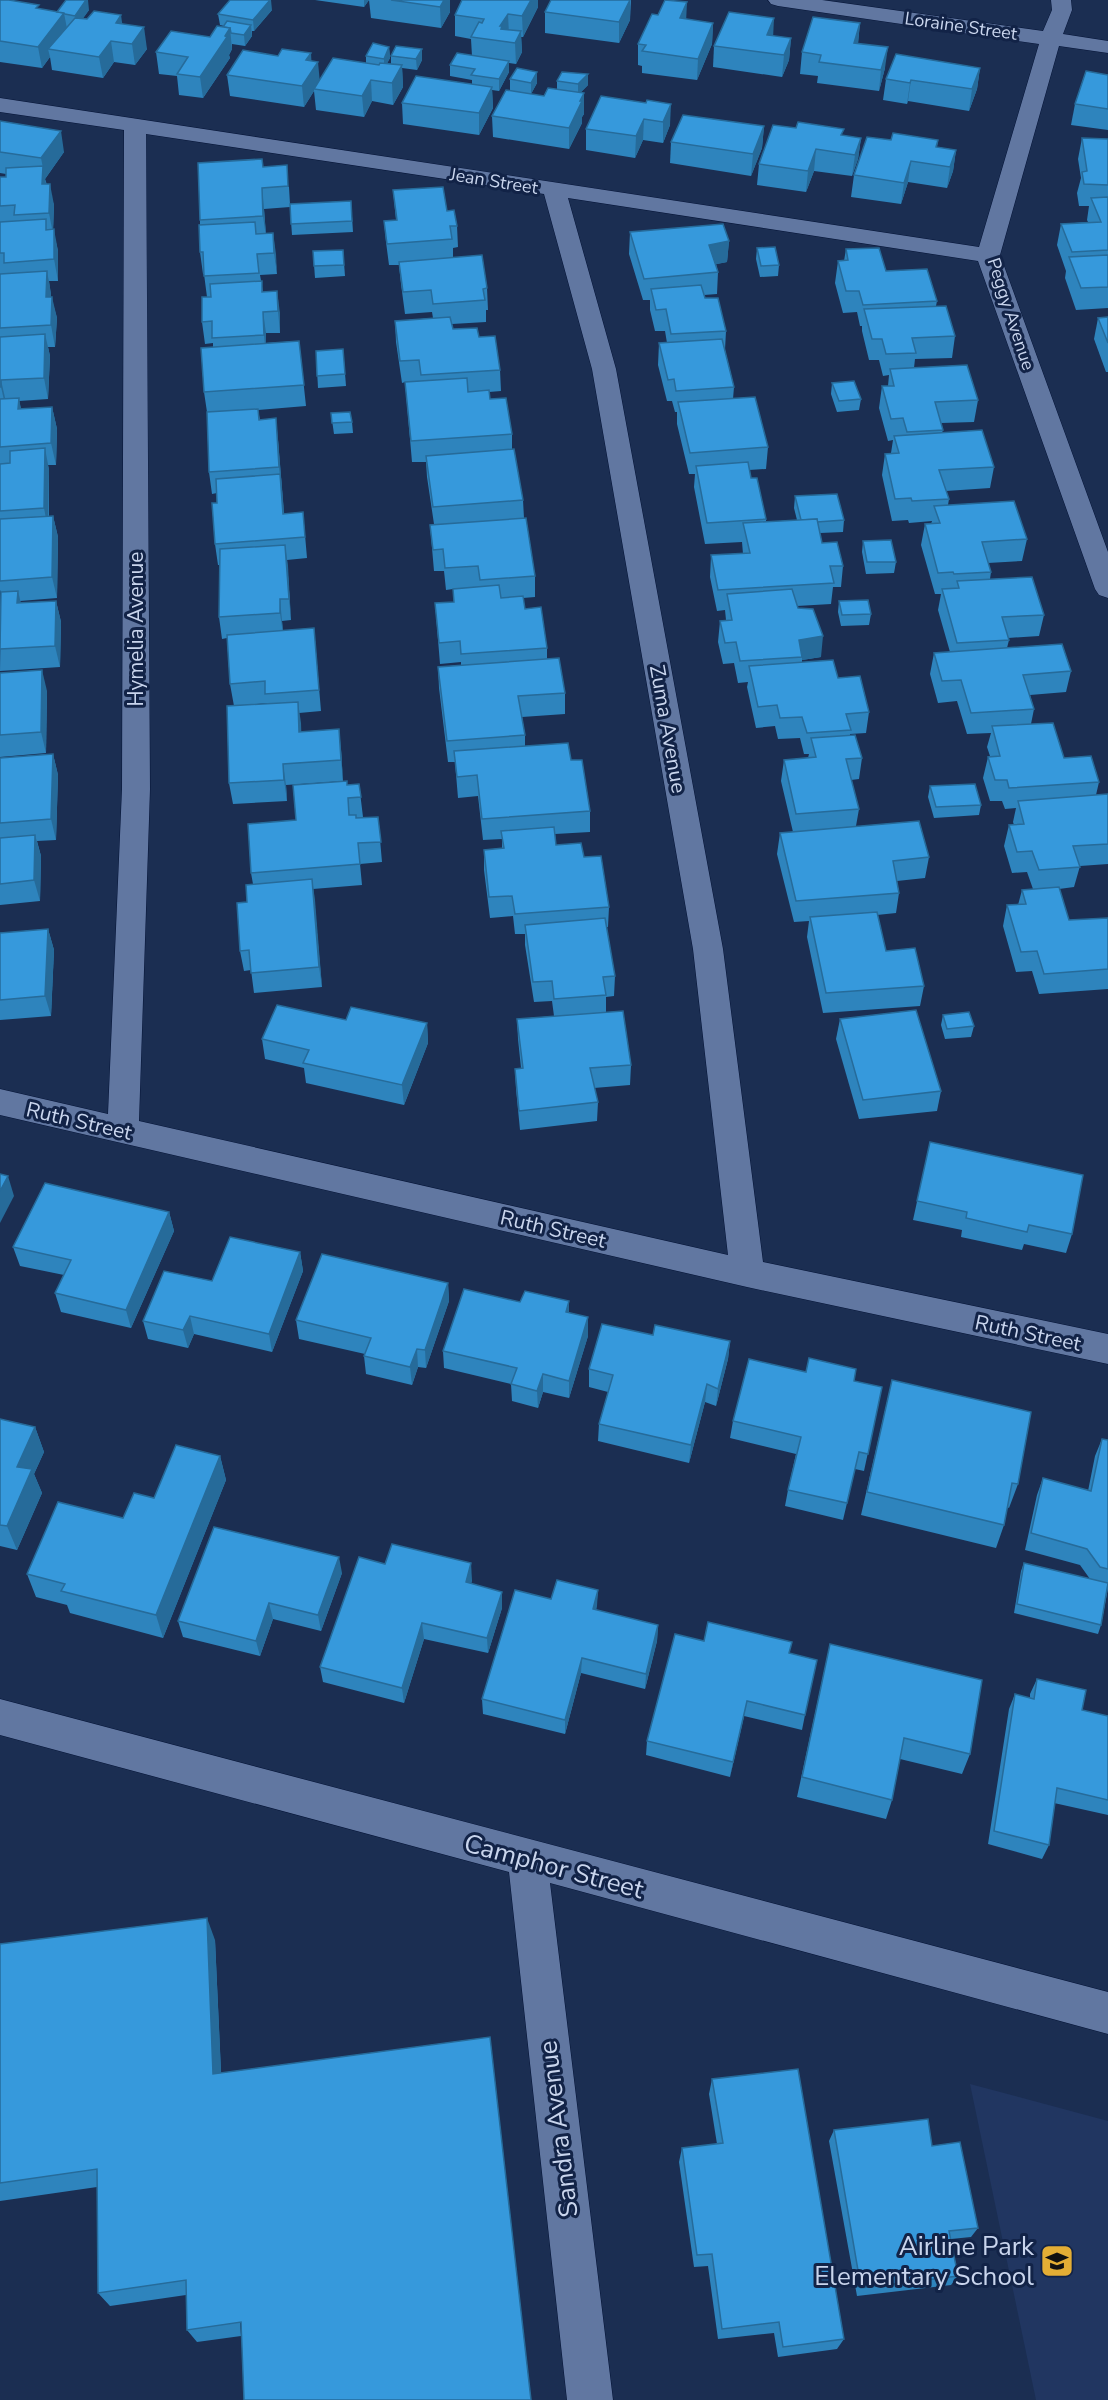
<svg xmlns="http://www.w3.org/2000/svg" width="1108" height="2400" font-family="'Nunito Sans',sans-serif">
<rect width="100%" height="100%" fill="#1b2e52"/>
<path fill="#213661" d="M970 2084 1108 2121V2400H1036Z"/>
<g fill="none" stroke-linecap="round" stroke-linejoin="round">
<g stroke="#051437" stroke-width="1">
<g id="minor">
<path d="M768 0H822L1043 31 1052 10 1051 0H1071L1072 10 1063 34 1108 41V53L1059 46 1000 255 1108 552V598L1099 595 1095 589 978 261 568 198 616 369 723 949 763 1262 1108 1334V1364L747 1287 0 1115V1089L108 1114 122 789 124 130 0 112V98L979 247 1039 44 778 6 771 4ZM146 134 544 194 592 369 693 949 728 1255 139 1121 150 789Z"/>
<path d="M0 1699 1108 1992V2034L550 1883 613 2400H567L509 1872 0 1735Z"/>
</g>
</g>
<use href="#minor" fill="#6177a1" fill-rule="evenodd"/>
</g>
<g fill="#2e84bd">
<path d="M0 0 40 9 57 12 89 10 83 18 123 24 147 49 135 65 114 62 103 78 52 70 50 57 42 68 0 62Z"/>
<path d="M315 0H369L364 7Z"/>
<path d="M369 0H450V12L441 28 371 18Z"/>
<path d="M462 0H538V7L523 37H521L522 52 516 64 509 63V72L499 91 492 90 493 108 479 135 403 124 402 103 472 84V80L450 76V65L472 56 471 39 455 36V15Z"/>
<path d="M551 0H631L630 20 619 43 545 33V12Z"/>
<path d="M272 10 254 31H252V36L245 46 232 44V49L229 55 230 58 203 98 179 95 177 76 159 74 156 52 210 37 224 26 220 25 218 14Z"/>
<path d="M686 19 713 23 712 44 697 80 642 73V66L638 65V44Z"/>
<path d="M860 23 858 43 885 68 879 91 817 83 818 76 800 74 802 52Z"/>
<path d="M773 36 791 38 789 60 782 77 713 67 714 46Z"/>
<path d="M389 47 390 58 387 63 391 64V56L422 60 417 70 402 68 403 87 393 105 372 101 364 117 316 110 314 91 304 107 230 96 227 75 311 61 319 80 366 63V56Z"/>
<path d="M980 68 977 89 969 111 908 101 907 104 883 100 886 79Z"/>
<path d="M537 72V83L531 94 544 96 557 89V81L588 85 581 92 584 93V114L582 117V123L569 149 493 137 492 116 510 90V79Z"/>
<path d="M1108 75V130L1071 125 1075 104Z"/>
<path d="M646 103 670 125 663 143 643 140 635 158 586 150V129Z"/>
<path d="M0 121 64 152 45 179 54 205 53 230 58 251V281H49L51 297 57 318 55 347H48L50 356 48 399 19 401 21 409 52 407 57 429 56 465H48L49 470V516H53L58 537 57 598 20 601 21 603 56 601 61 622 60 667 0 671 1 593 0 590V177H6V174L0 173Z"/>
<path d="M764 126 762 148 751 176 670 163 671 142Z"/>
<path d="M843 136 861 138 858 159 852 176 814 171 806 192 757 185 759 164Z"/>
<path d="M1082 138 1108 139V308L1076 310 1065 278 1066 271 1057 245 1061 224 1088 222 1087 220 1089 206H1079L1077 193 1081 178 1078 159Z"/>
<path d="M938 140 937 147 956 150 953 171 947 188 908 182 901 204 851 197 854 175Z"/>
<path d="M263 167 289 187 290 204 351 201 353 232 292 235 290 207 264 209 266 234 273 233 277 274 260 275 263 292 280 313V333H266V343L299 341 306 406 258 410 260 420 278 440 284 514 303 512 307 558 287 560 291 620 282 621 283 631 314 628 321 711 299 713 301 732 341 750 343 781 286 785 287 801 233 804 229 783 267 704V703L234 706 230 684 227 638 222 639 219 617V565H218L215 544 217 503V493L212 494 209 472 207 412 204 392 213 347V343L205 344 202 322 207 297 204 274H203L200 252V220Z"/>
<path d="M393 190 447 211 457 226 458 247 453 248V257L487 288 488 310H486V322L452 324 453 329 479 337 500 370 501 391 489 392 490 399 512 434V450L523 500 524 518 535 576V597L523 598 525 609 547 648V658L565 693V714L522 717 525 735V746L571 760 590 811V832L555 834 556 845 584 857 609 907 608 927H606L615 976 614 996 606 997V1013L631 1065 630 1085 594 1088 598 1102 597 1121 520 1130 516 1089 515 1069 521 1068 518 1039 517 1019 554 1016 552 1001 534 1002 525 945V934H515L513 916 490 918 484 870V850L502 848V839L483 840 478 796 458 798 455 762H448L439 688 438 667 461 665V662L440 664 435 603 454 602 453 589 446 590 444 571H434L430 525 434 524 427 477 426 462H412L405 382 402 383 396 342 395 321 433 318 432 312 405 314 401 284 399 265H389L386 242 384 221 396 220Z"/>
<path d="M630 232 729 241 727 262 716 264 718 272 717 294 704 295 705 298 726 331 725 350 734 387 733 399 768 447 766 469 749 470 751 478 766 519V522L797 520 794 508 795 496 844 520 843 532 820 533 822 543 843 566 841 587H833L831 604 797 606 821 657 802 660V662L838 678 869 712 866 733 850 734V735L862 758 859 779 851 780 859 809 856 826 929 857 925 878 897 881 899 893 896 913 877 915 886 951 924 986 920 1006 823 1013 807 937 809 921 794 922 777 854 780 833 793 832 781 781 784 760 808 758 809 754H804L800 738 778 739 775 726 756 728 747 687 748 682 738 683 734 663 723 664 718 642 720 621 726 620 725 610 717 611 710 577 711 555 743 554 742 542 705 544 694 487 695 474H689L677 424V412H675L672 401H667L658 365 659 343H667L665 331H655L650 310V300H643L629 254Z"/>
<path d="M757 248 779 265 778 276 760 277 756 259Z"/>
<path d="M846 249 937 301 936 306 955 336 952 358 915 359 914 368 978 400 974 422 941 423 943 430 942 433 994 467 990 488 946 491 949 499 948 505 1027 539 1022 561 988 563 991 572 990 579 1044 615 1039 636 1008 638 1009 640 1007 648 1071 671 1066 692 1030 695 1034 709 1031 724 1064 758 1099 782 1096 795 1108 794V864L1080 866 1074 887 1059 889 1069 920 1108 918V989L1039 994 1032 971 1016 972 1003 926 1007 905H1018L1022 890 1033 889 1027 872 1012 873 1004 846 1009 825H1014L1013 822 1016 808 1005 809 1002 801H990L983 778 988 757 990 756 987 747 991 733 967 734 957 701 938 703 930 674 934 653 950 652 938 610 941 594H935L921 545 925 524H931L932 521 909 523 908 520 892 521 882 475 885 454 891 453 893 440 888 441 879 408 882 386H888L889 375 883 376 879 360H869L862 331V326H860L857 312 843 313 835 283 838 261H844Z"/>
<path d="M343 250 345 276 315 278 313 251Z"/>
<path d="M1108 317V372H1106L1094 339 1098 318Z"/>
<path d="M343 349 346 386 318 388 316 351Z"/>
<path d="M832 383 861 399 859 410 837 412 831 394Z"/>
<path d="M331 413 352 422 353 433 334 434Z"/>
<path d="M863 541 896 562 894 573 866 574 862 552Z"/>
<path d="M839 601 871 614 869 625 841 626 838 612Z"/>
<path d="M0 673 47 691 46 753 0 757Z"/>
<path d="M53 754 58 775 56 840 37 841 41 856 40 901 0 905V758Z"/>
<path d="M359 784 363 817H378L382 862 360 864 362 885 313 889 322 987 254 993 251 970 244 971 240 951 247 902 253 884 251 873 296 820 347 785Z"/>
<path d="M930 786 981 805 979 815 934 818 928 797Z"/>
<path d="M48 929 54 950 51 1016 0 1020V933Z"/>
<path d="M943 1015 974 1026 971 1037 945 1039 941 1025Z"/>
<path d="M840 1019 941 1091 937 1111 859 1119 836 1039Z"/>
<path d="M346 1020 427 1023 428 1043 404 1105 306 1083 304 1068 265 1059 262 1039Z"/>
<path d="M930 1142 1072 1234 1066 1253 1024 1244 1022 1250 961 1237 962 1230 913 1220Z"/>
<path d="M169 1212 174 1231 131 1328 61 1312 55 1293 64 1275 20 1266 13 1247Z"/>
<path d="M300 1252 303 1271 272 1352 194 1334 188 1348 148 1339 143 1321Z"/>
<path d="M448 1283 449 1301 426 1368 418 1367 412 1385 366 1374 364 1356 365 1354 299 1339 296 1320Z"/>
<path d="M569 1313 588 1317V1336L569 1398 543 1392 538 1408 512 1401 511 1384 444 1368 443 1351Z"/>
<path d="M653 1335 730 1341 728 1359 716 1406 705 1402 689 1463 598 1441 599 1424 608 1392 589 1387V1369Z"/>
<path d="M806 1372 882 1387 864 1471 855 1469 843 1520 785 1506 788 1490 796 1454 730 1438 733 1421Z"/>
<path d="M892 1380 1018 1484 1009 1508 1007 1507 1004 1525 996 1548 861 1515Z"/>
<path d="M0 1419 35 1427 44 1452 34 1474 42 1493 17 1550 0 1546Z"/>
<path d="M1102 1439 1108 1440V1588L1101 1625 1098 1634 1014 1613 1021 1571 1024 1563 1090 1579 1080 1565 1025 1550 1037 1495 1043 1478 1088 1491 1095 1456Z"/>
<path d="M220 1456 226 1480 163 1638 70 1613 67 1605 36 1597 27 1574 123 1518Z"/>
<path d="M385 1564 472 1580 471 1584 502 1592V1608L488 1653 424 1639 404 1703 323 1682 320 1667Z"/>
<path d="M342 1573 321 1631 273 1619 260 1656 183 1637 178 1621Z"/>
<path d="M598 1590 596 1610 658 1625 657 1641 645 1689 581 1673 565 1734 483 1714 482 1699 551 1599Z"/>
<path d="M704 1641 789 1653 805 1715 802 1730 744 1716 730 1777 646 1755 647 1741Z"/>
<path d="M830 1644 970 1754 962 1774 900 1759 892 1800 886 1819 797 1797Z"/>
<path d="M1037 1679 1082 1710 1108 1716V1815L1054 1803 1049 1845 1042 1859 988 1844 1009 1709 1015 1694 1030 1698V1694Z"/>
<path d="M215 1940 221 2073 241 2336 197 2342 187 2330 186 2295 110 2306 98 2293 97 2187 0 2201V1944Z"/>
<path d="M712 2079 844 2339 837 2349 778 2357 774 2333 718 2339 708 2266 694 2267 679 2162 682 2148 717 2144 709 2094Z"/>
<path d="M834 2130 978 2228 971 2237 951 2239 958 2276 951 2285 857 2296 829 2141Z"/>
</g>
<g fill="#266b9a">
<path d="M86 0H88L89 10 77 27 75 16Z"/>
<path d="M270 0H271L272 10 254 31 253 20Z"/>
<path d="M364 0H369L364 7Z"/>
<path d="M444 0H450V12L441 28 440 7Z"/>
<path d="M531 0H538V7L523 37 522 16Z"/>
<path d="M630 0V20L619 43V22Z"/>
<path d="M687 2 686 23 680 18Z"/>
<path d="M64 13 68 34 48 49 50 57 42 68 38 47Z"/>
<path d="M508 14 509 35 504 41 500 26Z"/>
<path d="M121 15 124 36 116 23Z"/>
<path d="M774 18 773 39 767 35Z"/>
<path d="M713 23 712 44 697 80 698 59Z"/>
<path d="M860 23 858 44 854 43Z"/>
<path d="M251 25 252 36 245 46 244 35Z"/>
<path d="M144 27 147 49 135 65 132 44Z"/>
<path d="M230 28 232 49 229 55 230 58 203 98 200 77Z"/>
<path d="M521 31 522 52 516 64 515 43Z"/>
<path d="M791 38 789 60 782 77 784 55Z"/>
<path d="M111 41 114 62 103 78 99 57Z"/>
<path d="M389 47 390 58 384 70V59Z"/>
<path d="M888 47 885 68 879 91 881 70Z"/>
<path d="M422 49V60L417 70 416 59Z"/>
<path d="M311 53 312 71 318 62 320 83 314 89V91L304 107 302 86 306 60Z"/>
<path d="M509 61V72L499 91V79Z"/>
<path d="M402 65 403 87 393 105 392 83Z"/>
<path d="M980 68 977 89 969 111 972 89Z"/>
<path d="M537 72V83L531 94V83Z"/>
<path d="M588 74V85L578 95V84Z"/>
<path d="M371 80 372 101 364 117 362 96Z"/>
<path d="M911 80 908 101 907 104 910 83Z"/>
<path d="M492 87 493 108 479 135V113Z"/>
<path d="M584 93V114L582 117V123L569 149V128Z"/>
<path d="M671 104 670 125 663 143V122Z"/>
<path d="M644 119 643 140 635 158 636 136Z"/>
<path d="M764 126 762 148 751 176 753 154Z"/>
<path d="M61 131 64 152 45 179 47 188 42 184 43 168 41 158Z"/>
<path d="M861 138 858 159 852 176 855 155Z"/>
<path d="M816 149 814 171 806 192 808 171Z"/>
<path d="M956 150 953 171 947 188 950 167Z"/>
<path d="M911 161 908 182 901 204 904 183Z"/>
<path d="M50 184 54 205 53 234 49 213Z"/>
<path d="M262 188 264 209 266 237 263 216Z"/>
<path d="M54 229 58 251V281L54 259Z"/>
<path d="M273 233 276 254 277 274 274 253Z"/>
<path d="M729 241 727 262 708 266 709 245Z"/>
<path d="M47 271 51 293V319L46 297Z"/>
<path d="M277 291 280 313V333L278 311Z"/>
<path d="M52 297 57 318 55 347 51 325Z"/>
<path d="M263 312 266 333V356L264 335Z"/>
<path d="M45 334 50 356 48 399 44 378Z"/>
<path d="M1 380 6 402V409L1 387Z"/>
<path d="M19 398 23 420 18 409Z"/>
<path d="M52 407 57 429 56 465 51 443Z"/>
<path d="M276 418 278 440 286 535 279 467Z"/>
<path d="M45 448 49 470 48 529 44 508Z"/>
<path d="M53 516 58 537 57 598 52 577Z"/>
<path d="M285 545 288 566 291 620 289 599Z"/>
<path d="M18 591 23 612 17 603Z"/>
<path d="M280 599 282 621 283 634 280 613Z"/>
<path d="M56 601 61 622 60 667 55 646Z"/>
<path d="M823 636 821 657 802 660V657L799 640Z"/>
<path d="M42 670 47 691 46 753 41 732Z"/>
<path d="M298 702 301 723 302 753 299 732Z"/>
<path d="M339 729 341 750 343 781 341 760Z"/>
<path d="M53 754 58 775 56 840 51 819Z"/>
<path d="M283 764 286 785 287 801 284 780Z"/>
<path d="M35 835 41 856 40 901 34 880Z"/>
<path d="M312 879 315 900 322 987 319 967Z"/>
<path d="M48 929 54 950 51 1016 45 996Z"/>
<path d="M427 1023 428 1043 404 1105 402 1085Z"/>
<path d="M8 1176 14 1196 0 1223V1191Z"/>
<path d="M169 1212 174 1231 131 1328 126 1310Z"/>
<path d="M300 1252 303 1271 272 1352 269 1334Z"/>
<path d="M448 1283 449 1301 426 1368 425 1350Z"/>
<path d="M569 1301V1319L566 1312Z"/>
<path d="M190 1316 194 1334 188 1348 183 1330Z"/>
<path d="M588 1317V1336L569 1398V1381Z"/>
<path d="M730 1341 728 1359 716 1406 718 1389Z"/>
<path d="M417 1349 418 1367 412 1385 410 1367Z"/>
<path d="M543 1374V1392L538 1408 537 1391Z"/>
<path d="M707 1384 705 1402 689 1463 691 1445Z"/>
<path d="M35 1427 44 1452 34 1474 42 1493 17 1550 7 1526 17 1467Z"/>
<path d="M220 1456 226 1480 163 1638 156 1615Z"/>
<path d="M339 1557 342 1573 321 1631 318 1615Z"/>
<path d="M471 1563 472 1580 467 1598 466 1582Z"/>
<path d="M598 1590 597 1606 593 1625V1609Z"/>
<path d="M502 1592V1608L488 1653 487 1638Z"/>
<path d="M269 1603 273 1619 260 1656 256 1641Z"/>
<path d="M422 1623 424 1639 404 1703 402 1688Z"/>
<path d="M658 1625 657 1641 645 1689 646 1674Z"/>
<path d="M582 1658 581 1673 565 1734V1720Z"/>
<path d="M747 1701 744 1716 730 1777 733 1762Z"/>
<path d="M207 1918 215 1940 222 2092 213 2074Z"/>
</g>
<g fill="#3699dc" stroke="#266b9a" stroke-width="1.5">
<path d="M0 0H9L39 5 36 8 64 13 38 47 0 41Z"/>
<path d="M66 0H86L75 16 65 14 64 13 57 12Z"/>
<path d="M230 0H270L253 20 218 14Z"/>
<path d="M391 0H444L440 7Z"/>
<path d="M462 0H531L522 16 508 14 500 26H502L501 29 521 31 515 43 471 37 479 22 482 23 484 19 455 15Z"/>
<path d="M551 0H630L619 22 545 12Z"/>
<path d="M665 0 687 2 680 18 713 23 698 59 642 51 646 45 638 44 652 14 658 15Z"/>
<path d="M94 11 121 15 116 23 144 27 132 44 111 41 99 57 48 49 75 18 87 19Z"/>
<path d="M729 12 774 18 767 35 791 38 784 55 714 46Z"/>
<path d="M813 17 860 23 854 43 888 47 881 70 819 62 821 55 802 52Z"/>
<path d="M227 21 251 25 244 35 231 33 230 28 223 27Z"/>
<path d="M217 26 230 28 225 36 227 37 200 77 177 74 188 57 156 52 171 31 210 37Z"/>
<path d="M373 43 389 47 384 59 366 56Z"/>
<path d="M396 46 422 49 416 59 391 56Z"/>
<path d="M282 49 311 53 306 60 318 62 302 86 227 75 243 50 278 56Z"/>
<path d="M457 53 509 61 499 79 471 75 475 69 450 65Z"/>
<path d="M896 54 980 68 972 89 911 80 910 83 886 79Z"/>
<path d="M333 58 379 65 380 63 402 65 392 83 371 80 362 96 314 89Z"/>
<path d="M517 68 537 72 531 83 510 79Z"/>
<path d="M1086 71 1108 75V109L1075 104Z"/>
<path d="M562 72 588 74 578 84 557 81Z"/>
<path d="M416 76 492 87 479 113 402 103Z"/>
<path d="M548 88 584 93 580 101H582L569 128 492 116 506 90 544 96Z"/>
<path d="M601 96 646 103 647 100 671 104 663 122 644 119 636 136 586 129Z"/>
<path d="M683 115 764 126 753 154 671 142Z"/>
<path d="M0 121 61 131 41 158 0 152Z"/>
<path d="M798 122 844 129 841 135 861 138 855 155 816 149 808 171 759 164 773 125 796 128Z"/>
<path d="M893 133 938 140 936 147 956 150 950 167 911 161 904 183 854 175 867 137 891 140Z"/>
<path d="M1082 138 1108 139V185L1084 184 1082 172 1087 171Z"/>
<path d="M262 159 263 167 287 165 288 186 262 188 263 216 200 220 198 163Z"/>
<path d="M43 166 42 184H50L49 213 14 215 15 205 0 206V177H6V168Z"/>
<path d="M443 187 447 211 454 210 457 226H450L452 239 387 244 384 221 397 220 393 190Z"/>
<path d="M1108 197V250L1072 252 1061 224 1101 222 1091 198Z"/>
<path d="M351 201 352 221 291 224 290 204Z"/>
<path d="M46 219V230L54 229V259L4 263V253H0V222Z"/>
<path d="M255 222 256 234 273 233 274 253 257 254 259 273 204 276 203 252H200L199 225Z"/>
<path d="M723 224 729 241 709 245 718 272 644 279 630 232Z"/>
<path d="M775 247 779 265 761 266 757 248Z"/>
<path d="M879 248 886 271 927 269 937 301 863 305 859 291H846L838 261 848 260 846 249Z"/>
<path d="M343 250 344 265 314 266 313 251Z"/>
<path d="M482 255 487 288 483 289 485 300 433 304 431 290 403 292 399 262Z"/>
<path d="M1108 255V287L1081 288 1069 257Z"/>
<path d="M47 271 46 297H52L51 325 0 328V274Z"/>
<path d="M262 281V292L277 291 278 311 263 312 264 335 212 338V321L202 322V297H211L210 284Z"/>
<path d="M701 285 705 298H718L726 331 671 334 666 309 656 310 651 289Z"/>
<path d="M946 306 955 336 912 338 916 353 886 354 882 339H872L864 309Z"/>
<path d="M450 317 453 329 477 328 479 337 495 336 500 370 421 375 419 360 400 361 395 321Z"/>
<path d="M1108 317V343L1098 318Z"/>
<path d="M45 334 44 378 1 380V387H0V337Z"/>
<path d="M722 339 734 387 676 391 674 379 668 380 659 343Z"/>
<path d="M299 341 304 385 204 392 201 348Z"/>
<path d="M343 349 345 374 317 376 316 351Z"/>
<path d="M967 365 978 400 935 402 943 430 907 432 903 418 891 419 882 386H894L890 369Z"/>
<path d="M467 378 468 392 489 390 490 399 506 398 512 434 411 441 405 382Z"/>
<path d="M854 381 861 399 839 401 832 383Z"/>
<path d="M755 397 768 447 690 453 678 402Z"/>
<path d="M19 398 18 409 52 407 51 443 0 447V399Z"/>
<path d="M258 409 259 420 276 418 279 467 209 472 207 412Z"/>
<path d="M350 412 352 422 332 423 331 413Z"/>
<path d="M982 430 994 467 939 470 949 499 912 501 911 498 895 499 885 454 899 453 894 436Z"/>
<path d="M45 448 44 508 0 511V464L10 463V451Z"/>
<path d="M514 449 523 500 433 507 426 456Z"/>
<path d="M748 462 751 478H757L766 519 707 523 696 466Z"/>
<path d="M280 474 283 514 303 512 305 537 215 544 212 503H217L216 479Z"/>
<path d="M837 494 844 520 817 522V519L801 520 795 496Z"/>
<path d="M1014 501 1027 539 982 542 991 572 954 574 953 572 938 573 925 524 940 523 934 506Z"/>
<path d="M53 516 52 577 0 581V519Z"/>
<path d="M526 518 535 576 480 580 478 566 445 568 443 549 433 550 430 525Z"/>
<path d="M817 519 822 543 837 542 843 566H830L834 583 718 590 711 555 750 553 743 523Z"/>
<path d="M891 540 896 562H867L863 541Z"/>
<path d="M285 545 289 599H280V613L219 617 220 549Z"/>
<path d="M1032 577 1044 615 1002 617 1009 640 957 643 942 589 959 588 957 581Z"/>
<path d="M499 585 501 598 523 596 525 609 541 607 547 648 461 654 460 641 439 643 435 603 454 602 453 589Z"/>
<path d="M792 589 798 608 813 609 823 636 799 640 802 657 740 661 736 642 725 643 720 621 732 620 727 594Z"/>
<path d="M18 591 17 603 56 601 55 646 0 649 1 592Z"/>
<path d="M868 600 871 614 842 615 839 601Z"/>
<path d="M314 628 319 690 265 694V681L230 684 227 635Z"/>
<path d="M1062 644 1071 671 1023 675 1034 709 971 713 961 680 942 681 934 653Z"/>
<path d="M559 658 565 693 518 696 525 735 447 741 438 667Z"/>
<path d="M833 660 838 678 860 676 869 712 846 714 851 730 807 733 802 717 780 718 777 705 758 707 749 666Z"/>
<path d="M42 670 41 732 0 735V673Z"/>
<path d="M298 702 299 732 339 729 341 760 283 764 284 780 229 783 227 706Z"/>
<path d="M1053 723 1064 758 1091 756 1099 782 1009 788 1007 780H995L988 757 1000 756 992 726Z"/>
<path d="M855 735 862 758 846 759 859 809 796 814 784 760 816 757 811 738Z"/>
<path d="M568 743 571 760H582L590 811 482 819 477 775 457 777 454 751Z"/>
<path d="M53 754 51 819 0 823V758Z"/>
<path d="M347 781V785L359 784 361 797 348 798 349 815H356V818L378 817 381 842 358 843 360 864 251 873 248 824 296 820 293 785Z"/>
<path d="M975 784 981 805 936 807 930 786Z"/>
<path d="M1108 794V844L1073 846 1080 867 1039 870 1032 851 1017 852 1009 825 1024 824 1018 801Z"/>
<path d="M919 821 929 857 893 861 899 893 796 901 780 833Z"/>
<path d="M554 827 556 845 581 843 584 857 601 856 609 907 515 914 512 896 489 897 484 850 504 848 501 831Z"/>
<path d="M35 835 34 880 0 884V838Z"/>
<path d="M312 879 319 967 251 973 249 950 240 951 237 903 247 902 246 885Z"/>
<path d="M1059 887 1069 920 1108 918V969L1044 974 1037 951 1021 952 1007 905 1026 904 1022 890Z"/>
<path d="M877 912 886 951 915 948 924 986 826 993 810 917Z"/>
<path d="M605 918 615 976 603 977 606 995 554 999 552 981 533 982 525 925Z"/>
<path d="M48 929 45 996 0 1000V933Z"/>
<path d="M277 1005 346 1020 351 1007 427 1023 402 1085 303 1063 309 1050 262 1039Z"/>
<path d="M916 1010 941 1091 863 1100 840 1019Z"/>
<path d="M623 1011 631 1065 590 1068 598 1102 519 1111 515 1069 523 1068 517 1019Z"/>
<path d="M969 1012 974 1026 947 1029 943 1015Z"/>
<path d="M930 1142 1083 1175 1072 1234 1029 1225 1027 1232 966 1218 967 1212 917 1201Z"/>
<path d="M0 1174 8 1176 0 1191Z"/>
<path d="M45 1183 169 1212 126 1310 55 1293 71 1260 13 1247Z"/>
<path d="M230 1237 300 1252 269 1334 190 1316 183 1330 143 1321 164 1271 212 1281Z"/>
<path d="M322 1254 448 1283 425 1350 417 1349 410 1367 364 1356 371 1338 296 1320Z"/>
<path d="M464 1289 520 1302 525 1291 569 1301 566 1312 588 1317 569 1381 543 1374 537 1391 511 1384 517 1368 443 1351Z"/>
<path d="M602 1324 653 1335 655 1325 730 1341 718 1389 707 1384 691 1445 599 1424 613 1375 589 1369Z"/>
<path d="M809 1358 856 1369 854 1381 882 1387 868 1454 859 1452 847 1503 788 1490 801 1437 733 1421 749 1359 806 1372Z"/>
<path d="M892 1380 1031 1412 1018 1484 1012 1483 1004 1525 867 1492Z"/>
<path d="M0 1419 35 1427 17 1467 32 1469 7 1526 0 1525Z"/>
<path d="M1102 1439 1108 1440V1569L1100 1567 1087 1549 1031 1533 1043 1478 1091 1491Z"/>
<path d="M176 1445 220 1456 156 1615 61 1591 65 1584 27 1574 58 1502 123 1518 134 1493 154 1498Z"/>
<path d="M214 1527 339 1557 318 1615 269 1603 256 1641 178 1621Z"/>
<path d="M392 1544 471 1563 466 1582 502 1592 487 1638 422 1623 402 1688 320 1667 359 1557 385 1564Z"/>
<path d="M1024 1563 1108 1583 1101 1625 1017 1604Z"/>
<path d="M557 1580 598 1590 593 1609 658 1625 646 1674 582 1658 565 1720 482 1699 515 1590 551 1599Z"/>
<path d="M708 1622 792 1642 789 1653 817 1660 805 1715 747 1701 733 1762 647 1741 675 1634 704 1641Z"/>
<path d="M830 1644 982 1680 970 1754 904 1738 892 1800 802 1777Z"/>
<path d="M1037 1679 1086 1690 1082 1710 1108 1716V1800L1057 1788 1049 1845 994 1831 1015 1694 1034 1699Z"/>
<path d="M207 1918 213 2074 490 2037 531 2400H244L241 2322 187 2330 186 2280 98 2293 97 2169 0 2183V1944Z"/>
<path d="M798 2069 844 2339 783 2347 779 2322 722 2329 712 2254 697 2255 682 2148 723 2143 712 2079Z"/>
<path d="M928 2119 932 2146 960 2142 978 2228 949 2231 958 2276 861 2288 834 2130Z"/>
</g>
<defs>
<g id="school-square" transform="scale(1.725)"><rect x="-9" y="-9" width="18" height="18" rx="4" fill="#e4ae35" stroke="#122347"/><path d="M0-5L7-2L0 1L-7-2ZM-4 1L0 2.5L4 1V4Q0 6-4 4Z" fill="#111"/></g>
</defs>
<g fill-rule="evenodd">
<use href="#school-square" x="1057" y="2261"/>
</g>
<g text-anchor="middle" stroke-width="6" stroke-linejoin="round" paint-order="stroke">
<g font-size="18" fill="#c9d5ed" stroke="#122347">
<text transform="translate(961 26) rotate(8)" y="6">Loraine Street</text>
<text transform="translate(494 181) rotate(9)" y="6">Jean Street</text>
<text transform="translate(1011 314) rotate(72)" y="6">Peggy Avenue</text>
</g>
<g font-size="21" fill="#c9d5ed" stroke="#122347">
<text transform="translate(136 629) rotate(-90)" y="7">Hymelia Avenue</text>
<text transform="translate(668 729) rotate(80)" y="7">Zuma Avenue</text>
<text transform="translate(79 1121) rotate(13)" y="7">Ruth Street</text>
<text transform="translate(553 1229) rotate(13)" y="7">Ruth Street</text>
<text transform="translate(1028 1333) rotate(12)" y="7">Ruth Street</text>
</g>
<g font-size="26" fill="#c9d5ed" stroke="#122347">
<text transform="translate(554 1866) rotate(15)" y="9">Camphor Street</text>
<text transform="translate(558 2129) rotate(-97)" y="9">Sandra Avenue</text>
</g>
<g font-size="26" fill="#c9d5ed" stroke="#122347" text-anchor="end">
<text x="1034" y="2255">Airline Park<tspan x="1034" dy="30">Elementary School</tspan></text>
</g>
</g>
</svg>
